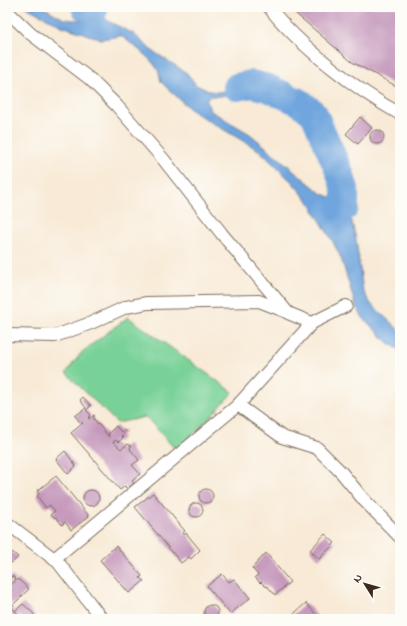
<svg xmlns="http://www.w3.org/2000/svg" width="407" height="626" font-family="'Indie Flower',sans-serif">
<rect width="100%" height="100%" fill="#fdfcf7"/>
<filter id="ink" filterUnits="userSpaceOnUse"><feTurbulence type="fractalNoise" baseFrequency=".025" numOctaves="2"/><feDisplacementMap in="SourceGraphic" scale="8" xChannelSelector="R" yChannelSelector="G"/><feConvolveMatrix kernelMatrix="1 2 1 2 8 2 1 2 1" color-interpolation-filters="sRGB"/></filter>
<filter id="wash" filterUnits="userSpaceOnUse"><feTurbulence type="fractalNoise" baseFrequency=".012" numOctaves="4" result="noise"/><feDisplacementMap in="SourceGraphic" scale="16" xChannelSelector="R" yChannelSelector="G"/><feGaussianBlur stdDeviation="0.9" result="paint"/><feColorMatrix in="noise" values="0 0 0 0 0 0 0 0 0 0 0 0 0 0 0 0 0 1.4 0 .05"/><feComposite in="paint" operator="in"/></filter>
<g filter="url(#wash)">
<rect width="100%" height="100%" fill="#f8ead6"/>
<path fill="#78d197" stroke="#5a7e5a" d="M128 317 233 392 205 423 176 450 146 417 117 423 66 373 82 352Z"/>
<path fill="#70a5dd" stroke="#56687e" d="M26 7H43L64 19 90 21 93 17 94 10 110 22 134 34 151 50 187 73 196 85 209 91 219 92 237 87C229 96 221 97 210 96L206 101 211 111 250 134 321 193 335 199 345 207 350 214 356 239 363 291 371 304 400 331V350L388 343 363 318 356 307 341 258 333 242 309 202 293 183 260 151 192 111 161 82C160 79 160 76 159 73 156 62 131 43 121 36L101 39 62 26Z"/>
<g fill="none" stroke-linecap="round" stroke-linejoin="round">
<g stroke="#70a5dd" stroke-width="28">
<path d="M85 7 94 10"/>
<path d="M237 87 251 84 268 88 301 103 314 114 339 171 345 189V207"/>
</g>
</g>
<g id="blocks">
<g fill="#c598bc">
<path d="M288 7H400V88L352 62Z"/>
<path d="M360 117 372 128 358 144 346 134Z"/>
<circle cx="377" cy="137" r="7"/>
<path d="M83 397 91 406 86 410 91 415 88 418 89 419 94 415V419L109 437 108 434 116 426 121 432 124 430 125 432 121 436 123 438 118 442 116 440 113 442 121 449 128 444 131 446 130 449 139 460 132 465 140 474 132 481 134 483 127 489 125 486 120 490 71 433 83 423H81L75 416 86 408 80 400Z"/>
<path d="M65 451 76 466 68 474 56 459Z"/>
<path d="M56 476 89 516 71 530 65 522 62 525 56 517 55 518 51 514 55 511 50 505 46 508 37 496 39 494 37 491Z"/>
<circle cx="206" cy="496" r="7"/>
<circle cx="91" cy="498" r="8"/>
<path d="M153 493 185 531 182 533 184 535 186 533 200 550 191 559 189 557 181 563 135 507Z"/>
<circle cx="196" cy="510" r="7"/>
<path d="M325 534 335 543 319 559 310 550Z"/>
<path d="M116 546 142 576 140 578 144 581 129 593 100 560Z"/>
<path d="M12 552 18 557 12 563 7 557Z"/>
<path d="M266 553 290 582 275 595 268 587 265 586 261 582 260 583 255 577 258 575 252 568Z"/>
<path d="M222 574 229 582 234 579 250 598 230 614 207 586Z"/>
<path d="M12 576 16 579 7 587V580Z"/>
<path d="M18 579 29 589 13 605 7 599V589Z"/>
<path d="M7 603 19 615 16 619H7Z"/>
<path d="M306 603 320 619H288Z"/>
<path d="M23 604 33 613 36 619H23L15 611Z"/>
<circle cx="211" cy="612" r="7"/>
</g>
</g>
</g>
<g filter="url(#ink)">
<use href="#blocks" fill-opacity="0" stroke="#7d6d5e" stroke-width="1"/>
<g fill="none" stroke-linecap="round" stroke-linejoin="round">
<g stroke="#7d6d5e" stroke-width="14">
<g id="street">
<path d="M269 7C299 46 357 90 400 114"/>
<path d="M7 11 31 34 90 79 117 106 164 160 222 234 288 313 312 323 346 306"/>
<path d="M7 335 55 336 91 323 126 307 147 303 259 301 287 312"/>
<path d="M238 405 312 323"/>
<path d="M7 523 58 562 102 619"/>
<path d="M54 559 238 405 282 437 317 448 341 472 364 500 400 537"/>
</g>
</g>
<use href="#street" stroke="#fff" stroke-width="12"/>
</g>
</g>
<rect width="407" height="626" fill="none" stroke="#fdfcf7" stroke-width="24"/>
<g transform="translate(365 584) rotate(307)" stroke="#fdfcf7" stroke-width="3" paint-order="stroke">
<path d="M0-3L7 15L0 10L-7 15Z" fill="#3b2a1e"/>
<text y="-6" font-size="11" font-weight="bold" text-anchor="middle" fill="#3b2a1e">N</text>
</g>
</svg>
